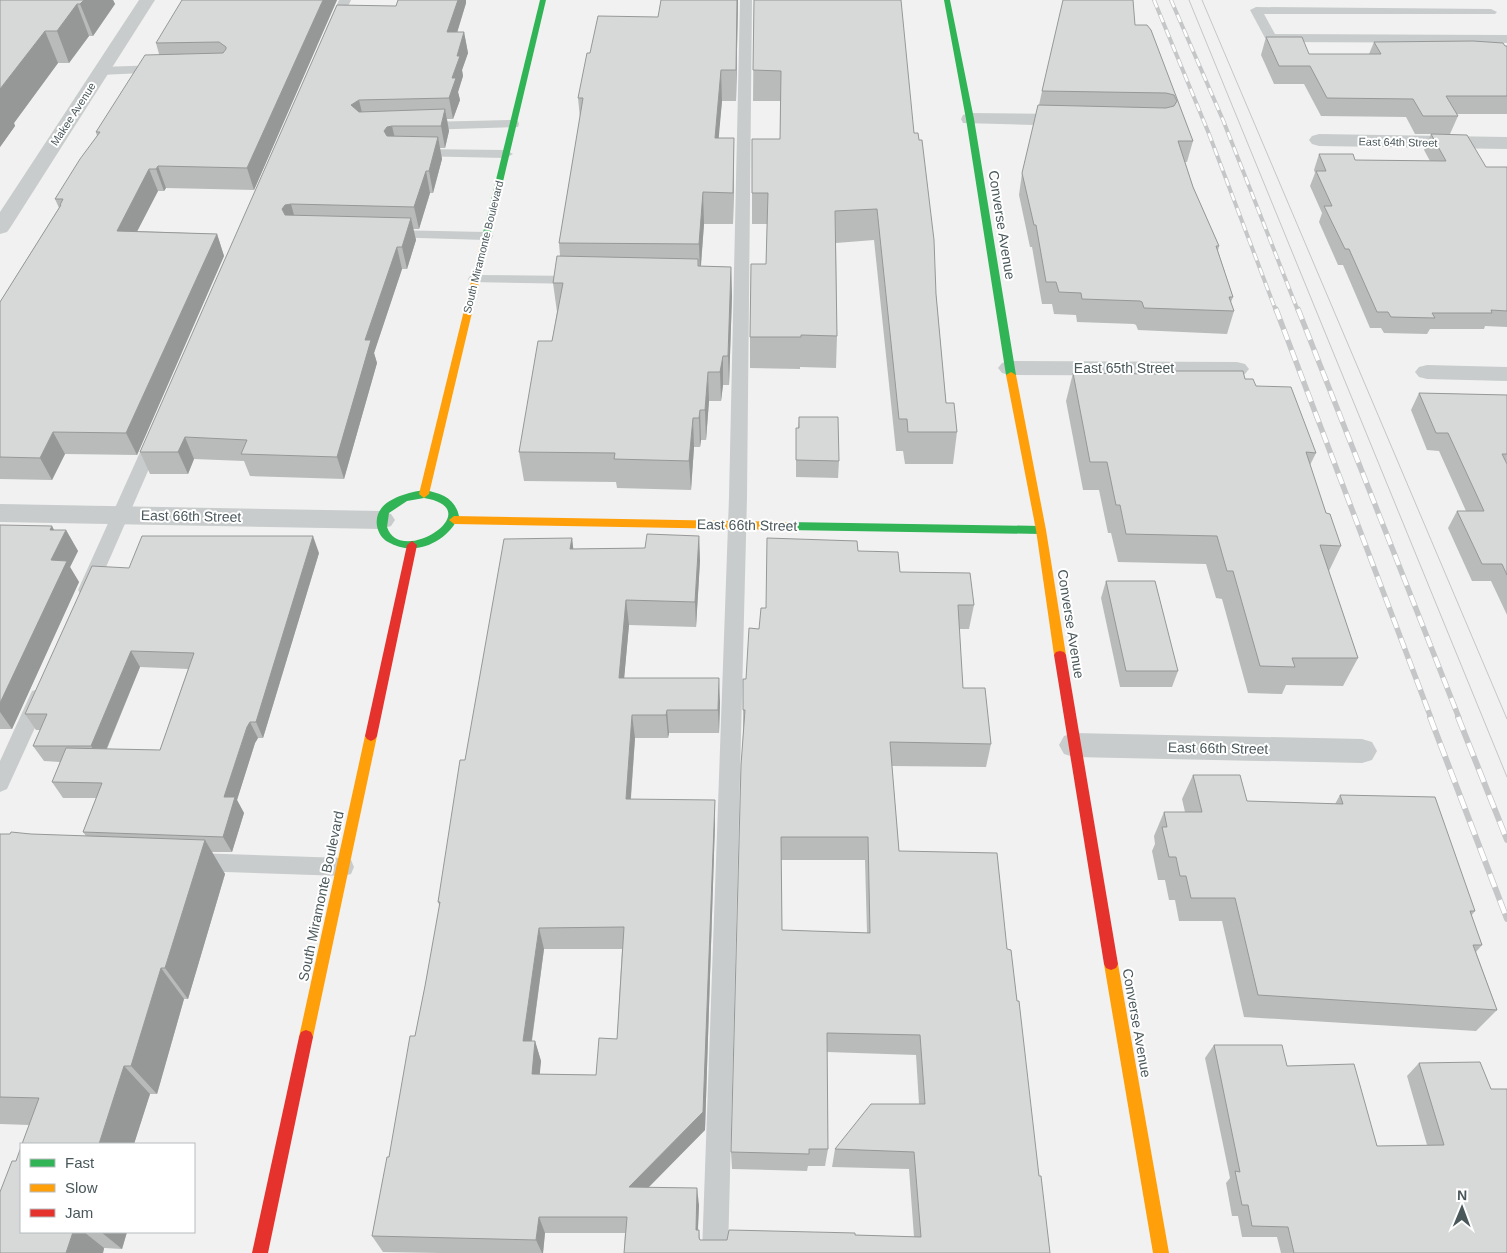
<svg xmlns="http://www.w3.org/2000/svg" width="1507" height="1253" font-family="Arial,sans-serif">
<rect width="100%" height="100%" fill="#f1f1f1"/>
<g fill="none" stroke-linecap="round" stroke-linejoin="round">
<g fill="#c9cccc" fill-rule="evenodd">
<path d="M339 0H351L336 32H328L326 29Z"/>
<path d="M740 0H752L747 497 728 1253H702L729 497Z"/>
<path d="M1256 7 1491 9 1497 12 1495 14H1264L1275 34 1507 35V43L1271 42 1265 38 1250 10Z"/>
<path d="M160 65 166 69 164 72 101 75 95 71 101 67Z"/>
<path d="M513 120 518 121 519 124 518 127 424 130 418 126 424 122Z"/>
<path d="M417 149 506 150 513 154 506 158 412 156 410 153 412 150Z"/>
<path d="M390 230 486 232 491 233 493 236 491 239 486 240 385 237 383 234 385 231Z"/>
<path d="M475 275 579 276 584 277 586 280 584 283 579 284 470 282 468 279 470 276Z"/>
<path d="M154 433 160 435 162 439 96 590 93 595 87 597 81 595 78 590 146 439 148 435Z"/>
<path d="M39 689 46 691 49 697 7 789 0 792V761L32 691Z"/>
<path d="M194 853 343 858 351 860 354 867 351 874 343 876 194 871 186 869 183 862 186 855Z"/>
</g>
<g fill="#c9cccc" fill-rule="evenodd">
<path d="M139 0H155L10 228 7 232 0 234V212Z"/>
<path d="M970 113 1073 114 1080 116 1082 120 1080 124 1073 126 963 123 961 119 963 115Z"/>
<path d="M1319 134 1507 137V149L1319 146 1312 144 1309 140 1312 136Z"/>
<path d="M1010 361 1237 362 1245 364 1249 369 1245 374 1237 376 1010 375 1002 373 998 368 1002 363Z"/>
<path d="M1427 365 1507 367V381L1427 379 1419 377 1415 372 1419 367Z"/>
<path d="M0 504 382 511 391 514 395 520 391 526 382 529 0 522Z"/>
<path d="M1074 733 1362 739 1372 742 1377 751 1372 760 1362 763 1074 757 1064 754 1059 745 1064 736Z"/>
</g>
<g fill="#30b455" fill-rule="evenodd">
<path d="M540 0H546L488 245 484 248 480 245Z"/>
<path d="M944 0H950L974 119 1016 375 1011 378 1006 375 966 119Z"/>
<path d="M424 490C441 493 455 498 459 516 448 542 414 558 388 542 382 539 378 532 377 526 373 501 405 493 424 490ZM424 498C491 509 400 568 387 527L389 513 407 501Z"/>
<path d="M787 522 1041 526 1046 530 1041 534 787 530 782 526Z"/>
</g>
<g fill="#ff9f0a" fill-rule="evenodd">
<path d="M484 242 488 245 429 494 424 498 419 494 480 245Z"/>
<path d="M1011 372 1016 375 1046 530 1066 655 1064 658H1056L1054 655 1036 530 1006 375Z"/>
<path d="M454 516 787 522 792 526 787 530 454 524 449 520Z"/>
<path d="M371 731 375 733 377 736 313 1037 311 1042 306 1044 301 1042 299 1037 365 736 367 733Z"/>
<path d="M1111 958 1116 960 1118 964 1169 1253H1153L1104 964 1106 960Z"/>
</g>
<g fill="#e5322d" fill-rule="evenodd">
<path d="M412 541 417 545 377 736 375 739 371 741 367 739 365 736 407 545Z"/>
<path d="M1060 651 1064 652 1066 655 1118 964 1116 968 1111 970 1106 968 1104 964 1054 655 1056 652Z"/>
<path d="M306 1030 311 1032 313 1037 268 1253H252L299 1037 301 1032Z"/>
</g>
<g stroke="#c5c6c7" stroke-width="1">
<path d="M1189 0 1507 777"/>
<path d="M1202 0 1507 719"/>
</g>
<g stroke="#c5c6c7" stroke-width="4">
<g id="rail-far2">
<path d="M1154 0 1209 134 1276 311"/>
<path d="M1171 0 1223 120 1298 311"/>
</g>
</g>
<g stroke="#c5c6c7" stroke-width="5.5">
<g id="rail-far1">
<path d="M1276 309 1431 718"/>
<path d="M1298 309 1459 718"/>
</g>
</g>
<g stroke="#c5c6c7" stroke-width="6">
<g id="rail">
<path d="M1430 717 1507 919"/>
<path d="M1458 717 1507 840"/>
</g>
</g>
<use href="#rail-far2" stroke="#fff" stroke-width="2.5" stroke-dasharray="8" stroke-linecap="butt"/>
<use href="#rail-far1" stroke="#fff" stroke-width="4" stroke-dasharray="11" stroke-linecap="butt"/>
<use href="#rail" stroke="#fff" stroke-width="4.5" stroke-dasharray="14" stroke-linecap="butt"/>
</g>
<g fill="#b9bbbb" fill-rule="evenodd">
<path d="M0 0H113L115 4 93 36H89L69 63H58L14 123 15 126 0 147Z"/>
<path d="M337 0 254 190 166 188 164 191H158L137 231 217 234 224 256 137 455 65 454 52 480 0 479V302L59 208 55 199 97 136 96 132 159 54 156 43Z"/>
<path d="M398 0H466V3L457 32H464L468 53 462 70 463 76 458 92 460 100 453 119H447L449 131 445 148H440L442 159 433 193H430L419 229H413L416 240 407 269H402L374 353 377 363 344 479 250 476 244 461 194 459 188 474H150L140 452 396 6Z"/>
<path d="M661 0H738L736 101H722L718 138H734V169L733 224H704L701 266 731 267 732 296 729 385H723L721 401H709L706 440H701L700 447H694L691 490 617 488 616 482 524 481 519 452 552 341 557 312 553 283 560 256 559 243 580 118 578 98 590 53 658 17Z"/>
<path d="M754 0 914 133 936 294 946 403 957 432 953 464H905L903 451H896L874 240 836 243 837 336 836 368 800 367V369L750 368V337L766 264 767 224H752V139H780V101H753Z"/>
<path d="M1135 25H1147L1193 141 1187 162H1185L1193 187 1219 246 1218 251 1233 297 1231 302 1234 311 1227 334 1138 330 1136 325 1134 324 1077 322 1076 315 1054 314 1052 304H1042L1032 247H1030L1019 195 1022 173 1039 105 1042 91Z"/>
<path d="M1266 37 1309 54H1369L1374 42 1507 46V114H1457L1458 116 1450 134H1415L1406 117 1321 116 1304 84H1274L1261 55Z"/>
<path d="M1431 134 1486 167H1507V327L1485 326 1484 329H1430L1427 334 1384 333 1381 328H1370L1343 265H1338L1319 222 1322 213 1310 186 1315 173 1314 170 1319 154 1355 160 1430 161 1424 150Z"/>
<path d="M1159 371 1245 379 1256 386 1316 453 1310 465 1326 513 1341 546 1329 571 1358 658 1343 686 1286 685 1282 694 1248 693 1222 599 1216 598 1206 564 1118 562 1111 533H1108L1099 490H1083L1066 401 1073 373 1158 374Z"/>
<path d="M1419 393 1507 395V615L1491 581H1472L1448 528 1457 511H1466L1439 451 1427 450 1411 410Z"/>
<path d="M799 417 839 461 838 478 796 477V428H798Z"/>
<path d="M0 525 54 530H66L78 551 70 567 79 582 12 729H0Z"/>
<path d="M699 536 700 561 696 627 629 625 624 678 720 702 719 733H669L668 738H635L631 799 715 823 705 1130 649 1187 699 1205 698 1230H699L700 1240H727L855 1235 914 1237 909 1169 832 1167 835 1149 919 1104 916 1055 827 1052 828 1149 825 1166H808L807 1171 732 1169 731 1152 743 733V710L746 679 759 629 766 608 858 551 900 572 974 605 969 629H959L963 688 991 744 986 767 892 766 899 851 1007 949 1050 1253H624L625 1233H545L543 1253H440L383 1252 372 1236 415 1036 425 986 440 907 438 902 465 760 572 538 573 549 645 548ZM781 860H865L867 933 782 930ZM544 949H622L617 1039 596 1075 539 1074 541 1061 535 1041H532Z"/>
<path d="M319 553 263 738H258L255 743 237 800 244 813 232 852H212L225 874 188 999H184L157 1094H150L134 1144H22L29 1125 0 1124V834L86 836 83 832 96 798H63L52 782 60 762 44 761 33 746 40 730H36L25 714 129 568ZM140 667 188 669 160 750 107 749Z"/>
<path d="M1106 581 1178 671 1172 687H1120L1101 598Z"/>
<path d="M1193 775 1247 801 1335 804 1340 795 1475 911 1471 916 1482 945 1476 952 1497 1010 1476 1031 1244 1017 1222 921H1179L1175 900H1169L1165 880H1158L1152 851 1155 844 1154 836 1164 812H1185L1182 799Z"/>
<path d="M1214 1045 1287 1066 1377 1146 1427 1145 1407 1076 1419 1063 1507 1253H1281L1277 1237H1242L1238 1216H1232L1226 1183 1230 1178 1205 1058Z"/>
<path d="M16 1161 21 1232H127L122 1249 104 1248 103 1253H0Z"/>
</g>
<g fill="#969898">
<path d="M84 0H113L115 4 93 36 80 4Z"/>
<path d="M323 0H337L254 190 247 168Z"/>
<path d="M456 0H466V3L451 53 447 32Z"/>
<path d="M737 0H738L736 101V70Z"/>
<path d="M77 4 89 36 69 63 57 31Z"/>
<path d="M45 31 58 63 14 123 15 126 0 147V89Z"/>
<path d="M464 32 468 53 462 70 463 76 458 92 460 100 453 119 449 98 452 78 457 56Z"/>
<path d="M721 70 722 101 716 169 715 138Z"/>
<path d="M359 100 364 121 351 105Z"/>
<path d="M445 109 449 131 445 148 441 126Z"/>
<path d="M392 126 397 147 392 148 384 131 387 127Z"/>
<path d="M438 137 442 159 433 193 429 171Z"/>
<path d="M734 138V169L733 224V193Z"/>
<path d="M158 166 166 188 164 191 156 169Z"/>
<path d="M149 169 158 191 126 253 117 231Z"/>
<path d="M426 171 430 193 419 229 414 207Z"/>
<path d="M703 192 704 224 700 276 699 244Z"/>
<path d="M291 204 297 226 292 227 282 209 285 205Z"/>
<path d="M411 218 416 240 407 269 402 247Z"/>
<path d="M217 234 224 256 137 455 126 433Z"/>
<path d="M397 247 402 269 374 353 377 363 344 479 337 457 365 340Z"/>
<path d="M731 267 732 296 729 385 728 356Z"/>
<path d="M723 356V385L721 401 720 372Z"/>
<path d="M708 372 709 401 706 440 705 410Z"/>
<path d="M700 410 701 440 700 447 699 418Z"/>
<path d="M693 418 694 447 691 490 689 461Z"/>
<path d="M53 432 65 454 52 480 40 458Z"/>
<path d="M185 437 194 459 188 474 178 452Z"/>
<path d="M52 526 60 541 66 530 78 551 70 567 79 582 12 729 0 712V703L50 530Z"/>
<path d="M313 536 319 553 263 738 256 722Z"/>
<path d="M699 536 700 561 696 627 695 602Z"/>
<path d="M572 538 575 563 570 549Z"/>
<path d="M626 600 629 625 622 702 619 678Z"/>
<path d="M131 651 140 667 101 762 91 746Z"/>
<path d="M719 678 720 702 719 733 718 710Z"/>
<path d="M667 710 669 733 668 738 666 715Z"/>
<path d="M632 715 635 738 629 821 626 799Z"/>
<path d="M250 722 258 738 255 743 237 800 244 813 232 852 223 837 224 797 247 727Z"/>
<path d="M715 800V823L705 1130 633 1203 629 1187Z"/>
<path d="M205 840 225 874 188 999 165 968Z"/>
<path d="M539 928 544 949 529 1060 523 1041Z"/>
<path d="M161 968 184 999 157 1094 131 1066Z"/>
<path d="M535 1041 541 1061 538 1093 532 1074Z"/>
<path d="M124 1066 150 1094 134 1144H99Z"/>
<path d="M697 1188 699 1205 697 1245 696 1230Z"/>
<path d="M539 1217 545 1233 543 1253H542L536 1240Z"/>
<path d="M73 1232H84L104 1248 103 1253H66Z"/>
<path d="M101 1232H127L122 1249Z"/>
</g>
<g fill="#d7d9d9" stroke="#969898" fill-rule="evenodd">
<path d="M0 0H84L80 4H77L57 31H45L0 89Z"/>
<path d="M182 0H323L247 168 158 166 156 169H149L117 231 217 234 126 433 53 432 40 458 0 457V302L61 205H60L63 199H55L80 159 100 132H96L145 55 223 53 226 49V47L219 42 156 43Z"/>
<path d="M398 0H458L447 32H464L457 56H460L452 78H456L449 98 359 100 351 105 359 112 445 109 441 126H392L387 127 384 131 387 136 438 137 429 171H426L414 207 291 204 285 205 282 209 285 215 411 218 402 247H397L365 340H371L337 457 241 454 247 440 185 437 178 452H140L337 5 396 6Z"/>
<path d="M661 0H737L736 70H721L715 138H734L733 193 703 192 699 244 559 243 583 98H578L587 53H590L598 16 658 17Z"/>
<path d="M754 0H901L914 133H918L919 140H922L934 240 936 294 946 403H954L957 432H908L907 419H899L877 209 835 211 837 336 801 335V337H750L751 264H766L768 193H752V139H780L781 71 753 70Z"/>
<path d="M1063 0H1133L1135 25H1147L1151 30 1193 141H1178L1193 187 1219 246H1216L1233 297H1229L1234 311 1144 308 1142 302 1140 301 1082 299 1081 293 1059 292 1056 282H1046L1036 225H1034L1022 173 1038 105 1166 108 1174 106 1177 101 1174 95 1166 93 1042 91Z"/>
<path d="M1266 37H1302L1309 54H1381L1374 42 1473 41 1503 43 1505 46H1507V96H1446L1458 116H1423L1413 99 1327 98 1310 66H1279Z"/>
<path d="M1431 134 1467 135 1486 167H1507V311L1491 310 1492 313H1432L1435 318 1391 317 1388 312H1377L1349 249H1345L1324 206H1332L1316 171H1326L1319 154H1353L1355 160 1446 161Z"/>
<path d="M557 256 698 259V266L731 267 728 356H723L720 372H708L705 410H700L699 418H693L689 461 614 459 615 453 519 452 538 341H552L563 283H553Z"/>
<path d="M1159 371H1243L1245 379H1253L1256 386 1291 387 1316 453 1306 452 1326 513 1330 514 1341 546 1320 545 1358 658H1292L1295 667 1260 666 1233 571H1227L1217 536 1126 534 1120 505H1116L1107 462H1090L1073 373 1159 374Z"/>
<path d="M1419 393 1507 395V454H1502L1507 464V575L1502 564H1482L1457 511H1484L1448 433H1436Z"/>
<path d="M799 417H838L839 461 796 460V428H799Z"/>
<path d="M0 525 52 526 50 530H66L51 560 67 561 0 703Z"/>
<path d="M647 534 699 536 695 602 626 600 619 678H719L718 710H667L666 715H632L626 799 715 800 703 1112 629 1187 697 1188 696 1230H699V1238L700 1240H727L729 1230 855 1233V1235L921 1237 914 1152 835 1149 871 1104H925L920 1035 827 1033 828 1149H809V1154L731 1152 741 765 745 710H743V679H746L749 628 759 629 761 608H766L767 538 857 541 858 551 898 552 900 572 970 573 974 605H958L963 688H985L991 744 890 742 899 851 997 853 1007 949 1011 950 1017 1001H1019L1039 1176H1041L1050 1253H624L627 1217H539L536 1240 372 1236 387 1157H389L410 1036H415L425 986 440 902H438L460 760H465L504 539 572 538 570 549 645 548ZM781 837H868L870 933 782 930ZM624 927 617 1039 599 1038 596 1075 532 1074 535 1041H523L539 928Z"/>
<path d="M142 536H313L256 722H250L247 727 224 797H235L223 837 83 832 102 783 52 782 66 748 160 750 194 653 131 651 91 746H33L47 714H25L92 566 129 568Z"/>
<path d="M1106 581H1155L1178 671H1126Z"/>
<path d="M1193 775H1240L1247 801 1343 804 1340 795 1435 797 1475 911H1470L1482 945H1473L1497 1010 1258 995 1235 898H1191L1186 876H1180L1176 857H1169L1162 827H1167L1164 812H1202Z"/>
<path d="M11 832 31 834 205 840 165 968H161L131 1066H124L99 1144H22L39 1098 0 1097V834H10Z"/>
<path d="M1214 1045H1282L1287 1066 1354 1064 1377 1146 1444 1145 1419 1063 1480 1062 1491 1089H1507V1253H1294L1288 1227 1252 1226 1248 1205H1242L1235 1171 1240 1172Z"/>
<path d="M21 1147V1232H73L66 1253H0V1192L12 1161H16Z"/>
</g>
<g text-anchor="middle" stroke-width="4" stroke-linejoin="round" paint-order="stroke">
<g font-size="11" fill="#4a585b" stroke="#fff">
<text transform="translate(73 114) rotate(-57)" y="4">Makee Avenue</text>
<text transform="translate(1398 142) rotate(1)" y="4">East 64th Street</text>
<text transform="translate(483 247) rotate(-76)" y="4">South Miramonte Boulevard</text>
</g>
<g font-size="14" fill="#4a585b" stroke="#fff">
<text transform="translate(1002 225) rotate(81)" y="5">Converse Avenue</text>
<text x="1124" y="373">East 65th Street</text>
<text transform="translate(191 516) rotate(1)" y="5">East 66th Street</text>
<text transform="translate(747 525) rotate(1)" y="5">East 66th Street</text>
<text transform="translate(1071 624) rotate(81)" y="5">Converse Avenue</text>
<text transform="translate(1218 748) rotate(1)" y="5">East 66th Street</text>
<text transform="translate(321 896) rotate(-78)" y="5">South Miramonte Boulevard</text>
<text transform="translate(1137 1023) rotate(80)" y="5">Converse Avenue</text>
</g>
</g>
<rect x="20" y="1143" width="175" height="90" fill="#ffffff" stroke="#b7bcbd"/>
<rect x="30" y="1159" width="25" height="8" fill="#30b455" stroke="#b7bcbd"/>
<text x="65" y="1168" font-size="15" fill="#4a585b">Fast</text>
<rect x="30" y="1184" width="25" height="8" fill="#ff9f0a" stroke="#b7bcbd"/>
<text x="65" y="1193" font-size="15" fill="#4a585b">Slow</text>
<rect x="30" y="1209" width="25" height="8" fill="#e5322d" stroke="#b7bcbd"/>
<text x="65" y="1218" font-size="15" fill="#4a585b">Jam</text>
<g transform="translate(1462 1208) rotate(1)" stroke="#ffffff" stroke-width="4" paint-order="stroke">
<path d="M0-4L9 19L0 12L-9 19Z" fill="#4a585b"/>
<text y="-8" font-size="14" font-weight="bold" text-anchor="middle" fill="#4a585b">N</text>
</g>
</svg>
